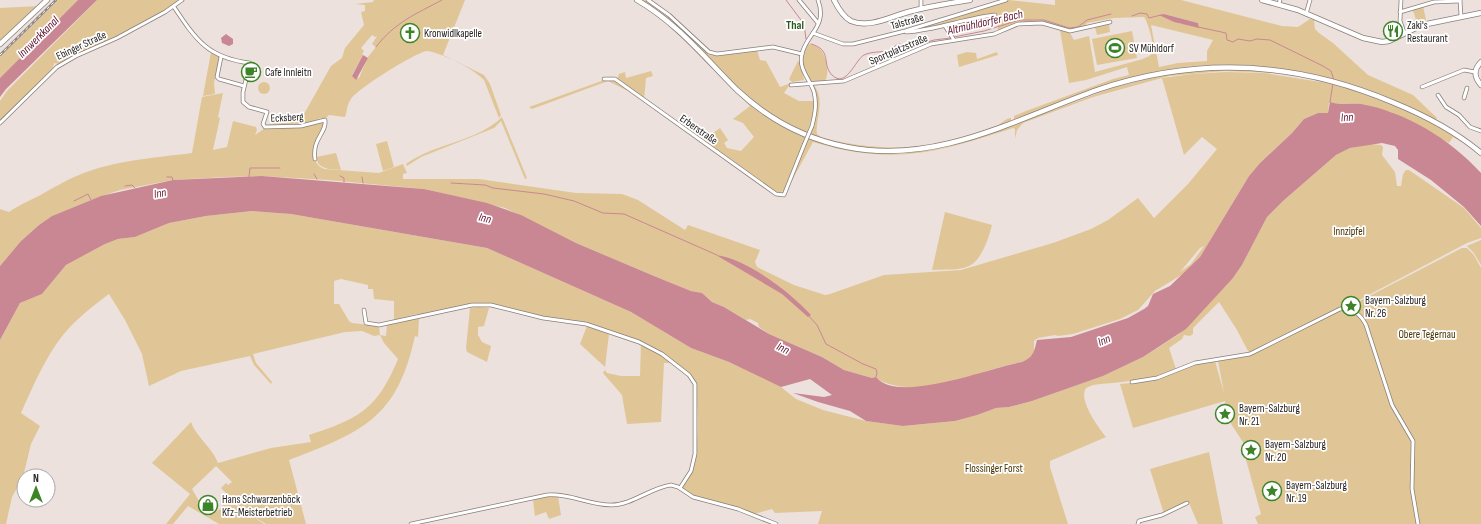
<svg xmlns="http://www.w3.org/2000/svg" width="1481" height="524" font-family="'Sofia Sans Condensed',sans-serif">
<rect width="100%" height="100%" fill="#ece1dc"/>
<g fill="#e0c696" fill-rule="evenodd">
<path d="M58 0H78L0 78V57Z"/>
<path d="M97 0H180L166 10 117 37 59 64 54 63 53 68 0 121V101L7 91Z"/>
<path d="M374 0H465L443 55 484 75 490 84 501 115 499 118 484 80C474 69 442 53 427 51 416 52 356 90 351 99 347 104 347 112 345 117L329 115 325 119 320 118 306 125 267 127 265 125 292 120 304 114 331 66 342 58 345 48 364 25 361 12 365 11V5L355 4 373 2ZM372 35 375 37 377 36 372 44 376 47 368 57 359 78 352 75 363 55 362 54 364 51 361 48Z"/>
<path d="M642 0C657 0 698 43 709 55L718 56 757 50 760 60 766 61 780 87 791 83 784 93 799 101H814V111L807 133C784 122 762 110 743 92 709 62 683 23 642 0Z"/>
<path d="M1009 0 1055 5V0H1181L1282 26 1298 27 1310 19 1314 20 1315 29 1319 33 1333 43 1368 75 1413 95 1437 118 1436 120C1346 76 1245 50 1146 74 1101 85 1057 104 1014 120V116L1026 111 1113 79 1129 75 1127 67 1086 80 1069 83 1060 30 1070 33 1074 40 1089 36 1095 72 1143 59C1146 57 1152 56 1153 51 1154 44 1148 22 1144 17L1114 18 1087 23 1085 26C1063 33 1060 24 1040 22 1025 20 1012 26 998 32L997 13C967 17 939 26 909 31L940 23ZM1164 14 1198 23 1181 24 1160 15ZM1151 25 1213 40 1207 51V61L1178 63 1159 67Z"/>
<path d="M634 1 672 26 748 102 820 142 867 152 899 154 943 148 1007 127 1112 88 1171 73 1232 68 1279 73 1224 71 1169 76 1093 97 1023 123 1017 130 1015 139V129L1013 128C936 153 893 166 813 142L784 195V191L777 193 770 190 702 141 720 128 728 140 724 143 727 148 741 151 754 137 743 123 733 119 750 106 681 36 662 19Z"/>
<path d="M39 6 0 43V8Z"/>
<path d="M1423 6 1426 20 1417 23 1413 10Z"/>
<path d="M1109 24 1110 32 1097 35 1095 27Z"/>
<path d="M1132 31 1137 58 1097 65 1092 39Z"/>
<path d="M809 44C813 45 818 46 821 50 826 56 830 74 825 81H811C800 73 800 53 809 44Z"/>
<path d="M211 52 220 57 214 83 215 94 203 96Z"/>
<path d="M967 52 976 53 977 59 997 52 998 55 959 67 957 55Z"/>
<path d="M798 61 800 62 804 80 792 82 789 79Z"/>
<path d="M651 71 653 76 646 78 644 100 617 79 619 74 625 72 626 78Z"/>
<path d="M1226 72 1264 73 1333 84 1370 95 1410 111 1447 131 1474 149 1453 137 1449 143 1391 112 1360 104 1329 103 1328 113H1318L1304 119 1292 133 1260 163 1249 176 1200 257 1183 274 1155 291 1138 310 1120 319 1073 334 1058 336 1055 335 1038 338 1034 341V354L1029 359 1022 362C980 369 933 397 889 384 884 382 879 381 876 377L872 378 844 370 822 357 769 334 759 327 758 323 750 319 746 320 724 307 712 302 702 293 691 291 654 276 576 243 505 208 424 189 328 180 262 176 224 177 173 180 120 190 91 200 52 216 39 225 21 241 0 266V209L9 212C20 204 32 200 44 193 55 187 66 180 79 175 115 160 154 158 192 153L202 97 223 93 218 117 220 118 213 150 227 147 233 121 256 127 257 130 255 135 265 128 307 126 323 121 324 124C319 137 306 162 324 169L379 173 403 164 407 173 403 174V179H479L576 193 622 194 638 200 685 230 688 225 760 250 755 262 757 267 794 285 825 295 830 294 884 275 961 270 1053 243 1091 229 1108 220 1138 198 1154 218 1188 184 1217 149 1202 137 1184 155 1162 78 1193 74ZM1204 246 1191 264 1180 272 1200 248Z"/>
<path d="M607 79 615 80 628 91 608 81 532 109 529 107Z"/>
<circle cx="264" cy="88" r="6"/>
<path d="M812 84C827 96 815 121 817 134L822 138C869 149 913 152 960 138 973 134 985 130 998 125 1002 123 1006 118 1011 118V121L972 136 933 146 886 150 845 145 810 135C817 116 817 104 812 84Z"/>
<path d="M502 117 527 178 525 179 501 121 494 128 421 157 407 166 406 164C435 143 477 142 502 117Z"/>
<path d="M387 141 394 167 383 171 376 144Z"/>
<path d="M1371 144 1381 145 1383 147 1382 155 1395 172 1397 186H1401L1403 174 1406 170H1409L1464 208 1481 228V238L1467 243 1346 307 1249 353 1237 330 1219 302 1193 328V334L1190 336 1184 335 1182 339 1169 348 1176 369C1148 382 1123 381 1093 385L1086 388C1078 400 1098 427 1106 437L1050 461V467L1068 524H818L822 511 775 513 772 509 754 514 693 497 680 488C703 456 697 426 697 389L693 378 676 365 675 366 670 363H664L661 422 627 424 622 395 603 373 605 370 607 373 621 376H640L641 342 590 324 548 319 489 306H469L457 310 417 316V314L394 320V301L374 299 373 289H368V285L341 279 334 281V304H339L349 321 352 323 379 326 380 335 386 336 387 324 415 318 416 320V318L423 316 419 319 418 337 415 336C397 419 362 432 289 460L306 524H266C249 515 234 502 221 488L226 483 228 485 232 482 216 466 192 489 208 516 222 508 223 503C239 502 251 516 264 524H219L188 506 173 524H166L190 494 152 463 191 422C196 437 212 447 218 463L271 448 311 442 309 435C358 419 377 410 398 359L384 343 380 335 374 336 362 331 345 332 253 354 256 363 272 382 271 384 254 365 250 356 181 371 149 386 142 354 125 320 109 294C93 306 76 319 63 335 45 358 33 386 21 413L40 426 31 444 23 477 12 497 6 524H0V340L20 303 42 294 66 265 105 244 118 239 135 237 169 223 206 216 252 211 291 214 487 248 631 312 691 348 729 362 768 379 781 387 796 399 823 410 866 421 904 426 955 421 996 408 1009 407 1032 401 1103 376 1143 357 1179 334 1233 278 1242 265 1267 217 1283 201 1336 155 1350 148Z"/>
<path d="M336 153 341 170C330 169 318 170 316 157Z"/>
<path d="M945 212 992 225C989 237 982 260 969 266 959 271 944 269 932 270Z"/>
<path d="M1481 240V265L1474 253 1467 246Z"/>
<path d="M1462 248H1467L1474 255 1481 268V524H1419L1413 489 1414 444 1395 411 1365 322 1363 317 1351 308 1352 305Z"/>
<path d="M478 307 489 308 484 326 478 327V335L482 342 491 346 487 362 467 352 466 348 470 308Z"/>
<path d="M1341 310C1353 310 1359 316 1365 326L1392 407 1412 443 1411 488 1417 524H1258L1255 517 1261 514 1243 449 1246 447 1226 416 1225 401 1133 428 1120 384 1152 381 1190 365 1215 361 1224 393 1218 361 1250 355Z"/>
<path d="M587 326 609 334 605 367 580 344Z"/>
<path d="M1209 452 1223 524H1198L1189 503 1164 514 1150 469Z"/>
<path d="M547 496H558L561 515 549 519 546 512 535 516 533 500Z"/>
</g>
<g fill="#c98794">
<path d="M78 0H97L6 89 0 97V78Z"/>
<path d="M1164 14 1198 23 1199 28 1174 22 1159 15Z"/>
<path d="M226 34 233 39V44L229 46 222 43 221 38Z"/>
<path d="M363 55 368 58 356 80 352 76Z"/>
<path d="M1330 102C1339 105 1351 103 1361 104 1406 112 1450 139 1481 173V226L1464 207 1431 180 1398 159V150L1395 146 1382 143 1350 148 1336 155 1283 201 1267 217 1242 265 1233 278 1186 329 1143 357 1103 376 1032 401 1009 407 996 408 977 415 955 421 903 426 866 421 850 411 818 402 793 393 824 397 832 395 810 379 781 387 729 362 691 348 631 312 487 248 291 214 252 211 206 216 169 223 135 237 118 239 105 244 66 265 42 294 20 303 0 340V266L21 241 39 225 52 216 101 196 173 180 262 176 424 189 487 203 521 215 576 243 654 276 691 291 702 293 712 302 724 307 769 334 822 357 844 370 872 378 876 377C898 405 992 367 1022 362 1034 357 1034 351 1037 340L1071 337 1128 318 1144 309 1148 306 1153 294 1170 286 1200 257 1249 176 1260 163 1292 133 1304 119 1318 113H1328Z"/>
<path d="M716 255C747 259 790 292 811 315L808 317 782 294Z"/>
</g>
<g fill="none" stroke-linecap="round" stroke-linejoin="round">
<g stroke="#c98794" stroke-width="1">
<path d="M786 0 804 24 806 39"/>
<path d="M1132 16 1140 13 1147 14 1149 18 1161 15"/>
<path d="M1198 27 1226 33 1227 40 1233 42 1238 39 1250 41 1257 39 1270 40 1323 66 1331 71 1334 80"/>
<path d="M954 37 984 31 1019 20H1044L1069 28 1078 27 1087 20 1111 14"/>
<path d="M811 44C833 50 821 64 832 75 846 89 855 60 864 55 872 51 881 53 889 50 893 49 895 45 899 44L911 47 934 40 951 38"/>
<path d="M376 47C395 22 416 14 442 0"/>
<path d="M1330 102 1333 83"/>
<path d="M314 174 317 179"/>
<path d="M340 176 344 178V182"/>
<path d="M167 177H172L173 180"/>
<path d="M249 177 250 168H280"/>
<path d="M362 177 363 183"/>
<path d="M451 183 485 185 493 188 544 194 574 201 603 213 624 214 717 255"/>
<path d="M125 186 132 185 135 188"/>
<path d="M74 201 88 194 91 200"/>
<path d="M808 315 817 325 826 344 863 364 876 369 877 373 876 377"/>
</g>
<g stroke="#887e7a" stroke-width="4.5">
<g id="street">
<path d="M648 0 669 15 709 52 717 54 773 47 802 54"/>
<path d="M799 0 818 23"/>
<path d="M1401 0 1400 21 1404 32"/>
<path d="M1460 0 1461 16"/>
<path d="M1279 4 1280 0"/>
<path d="M174 7C196 40 208 58 250 63L243 92V102L249 107 267 112 263 124 265 127 301 126 325 120C327 133 312 138 315 159"/>
<path d="M921 9V0"/>
<path d="M1400 12 1434 2 1460 1"/>
<path d="M1306 14 1310 0"/>
<path d="M945 26 954 40"/>
<path d="M906 32C937 30 965 18 995 15"/>
<path d="M813 33 843 44H853L905 31 1006 0"/>
<path d="M221 57 217 77 219 79 244 86"/>
<path d="M604 79H615L776 194 784 195 804 145"/>
<path d="M791 85 844 81 931 44 994 34 1018 24 1042 23 1070 31 1110 22"/>
<path d="M1422 87 1464 70 1475 72"/>
<path d="M1438 95 1446 107 1459 115 1470 127 1481 131"/>
<path d="M1464 98 1467 88"/>
<path d="M0 123 57 67 76 56 117 38 165 12 182 0"/>
<path d="M812 126C815 114 817 104 814 92 810 79 798 69 802 54 806 34 828 27 818 0"/>
<path d="M364 310 366 323 379 325 472 305H491L543 318 586 324 639 342 662 354 689 375 695 384V454L691 471 680 488"/>
<path d="M1132 382 1157 378 1195 363 1250 354 1340 309C1352 307 1361 315 1366 325L1392 405 1413 441 1412 489 1418 524"/>
<path d="M411 524 547 495C569 493 589 505 611 505 632 505 650 488 671 485L678 487 693 497 738 509 776 524"/>
<path d="M1138 524 1139 521 1162 515 1187 503"/>
</g>
</g>
<g stroke="#887e7a" stroke-width="6">
<g id="secondary">
<path d="M637 0C677 23 705 58 737 90 768 119 806 139 847 147 936 165 1016 119 1097 90 1197 56 1295 61 1392 102 1424 115 1455 131 1481 153"/>
<path d="M834 0C838 8 843 17 851 21 871 29 893 15 912 11 931 6 951 3 970 0"/>
<path d="M1262 0 1298 10 1363 38 1382 42 1389 41 1422 25 1481 13"/>
<path d="M0 44 47 0"/>
<path d="M1481 62C1473 70 1474 77 1481 85"/>
</g>
</g>
<use href="#street" stroke="#fff" stroke-width="3"/>
<use href="#secondary" stroke="#fff" stroke-width="4.5"/>
<g stroke="#908884" stroke-width="2.5">
<path id="rail" d="M0 55 56 0"/>
</g>
<use href="#rail" stroke="#fff" stroke-width="1" stroke-dasharray="3" stroke-linecap="butt"/>
<g stroke="#887e7a" stroke-width="4.5" stroke-linecap="butt">
<path id="street-bridge" d="M804 145 812 126"/>
</g>
<use href="#street-bridge" stroke="#fff" stroke-width="3"/>
</g>
<defs>
<g id="restaurant-ring" transform="scale(1)"><circle r="9.5" fill="#fff" stroke="#3d8429" stroke-width="1.5"/><path d="M-5-6h1v4h1v-4h1v4h1v-4h1v5L-1.5 .5V6h-2V.5L-5-1ZM5-6V6H3V1.5H1.5Q1.5-4 5-6Z" fill="#3d8429"/></g>
<g id="church-ring" transform="scale(1)"><circle r="9.5" fill="#fff" stroke="#3d8429" stroke-width="1.5"/><path d="M-1.2-6h2.4v3.5h3.3v2.4h-3.3V6h-2.4V-.1h-3.3v-2.4h3.3Z" fill="#3d8429"/></g>
<g id="stadium-ring" transform="scale(1)"><circle r="9.5" fill="#fff" stroke="#3d8429" stroke-width="1.5"/><path d="M0-5a6.5 5 0 1 0 0 10a6.5 5 0 1 0 0-10ZM-3.5-1.8h7v3.6h-7Z" fill="#3d8429"/></g>
<g id="cafe-ring" transform="scale(1)"><circle r="9.5" fill="#fff" stroke="#3d8429" stroke-width="1.5"/><path d="M-5.5-4.5H6V0H3Q3 3.5 0 3.5H-2.5Q-5.5 3.5-5.5 0ZM3-3.2v2h1.7v-2ZM-6 4.5H4V6H-6Z" fill="#3d8429"/></g>
<g id="sight-ring" transform="scale(1)"><circle r="9.5" fill="#fff" stroke="#3d8429" stroke-width="1.5"/><path d="M0-6L1.8-2.2L6-1.7L2.9 1.2L3.7 5.4L0 3.3L-3.7 5.4L-2.9 1.2L-6-1.7L-1.8-2.2Z" fill="#3d8429"/></g>
<g id="shop-ring" transform="scale(1)"><circle r="9.5" fill="#fff" stroke="#3d8429" stroke-width="1.5"/><path d="M-5-2.5h2.3a2.7 3.5 0 0 1 5.4 0H5L5.5 6h-11ZM-1.5-2.5h3a1.5 2.3 0 0 0-3 0Z" fill="#3d8429"/></g>
</defs>
<g fill-rule="evenodd">
<use href="#restaurant-ring" x="1393" y="31"/>
<use href="#church-ring" x="410" y="33"/>
<use href="#stadium-ring" x="1115" y="48"/>
<use href="#cafe-ring" x="251" y="72"/>
<use href="#sight-ring" x="1351" y="306"/>
<use href="#sight-ring" x="1225" y="414"/>
<use href="#sight-ring" x="1251" y="450"/>
<use href="#sight-ring" x="1272" y="491"/>
<use href="#shop-ring" x="208" y="505"/>
</g>
<g text-anchor="middle" stroke-width="3.5" stroke-linejoin="round" paint-order="stroke">
<g font-size="11" fill="#262220" stroke="#fff">
<text transform="translate(907 21) rotate(-16)" y="4">Talstraße</text>
<text transform="translate(81 45) rotate(-25)" y="4">Ebinger Straße</text>
<text transform="translate(898 49) rotate(-23)" y="4">Sportplatzstraße</text>
<text transform="translate(287 117) rotate(-3)" y="4">Ecksberg</text>
<text transform="translate(699 129) rotate(35)" y="4">Erberstraße</text>
</g>
<g font-size="11" fill="#262220" stroke="#fff" text-anchor="start">
<text x="1407" y="29">Zaki's<tspan x="1407" dy="13">Restaurant</tspan></text>
<text x="424" y="37">Kronwidlkapelle</text>
<text x="1129" y="52">SV Mühldorf</text>
<text x="265" y="76">Cafe Innleitn</text>
<text x="1365" y="304">Bayern-Salzburg<tspan x="1365" dy="13">Nr. 26</tspan></text>
<text x="1239" y="412">Bayern-Salzburg<tspan x="1239" dy="13">Nr. 21</tspan></text>
<text x="1265" y="448">Bayern-Salzburg<tspan x="1265" dy="13">Nr. 20</tspan></text>
<text x="1286" y="489">Bayern-Salzburg<tspan x="1286" dy="13">Nr. 19</tspan></text>
<text x="222" y="503">Hans Schwarzenböck<tspan x="222" dy="13">Kfz-Meisterbetrieb</tspan></text>
</g>
<g font-size="11" fill="#473201" stroke="#fff">
<text x="1349" y="235">Innzipfel</text>
<text x="1427" y="338">Obere Tegernau</text>
<text x="994" y="472">Flossinger Forst</text>
</g>
<g font-size="12" font-style="italic" fill="#62132c" stroke="#fff">
<text transform="translate(985 22) rotate(-13)" y="4">Altmühldorfer Bach</text>
<text transform="translate(38 37) rotate(-45)" y="4">Innwerkkanal</text>
<text transform="translate(1347 117) rotate(-4)" y="4">Inn</text>
<text transform="translate(160 193) rotate(-10)" y="4">Inn</text>
<text transform="translate(485 218) rotate(13)" y="4">Inn</text>
<text transform="translate(1104 340) rotate(-22)" y="4">Inn</text>
<text transform="translate(783 348) rotate(25)" y="4">Inn</text>
</g>
<g font-size="12" font-weight="bold" fill="#2c5920" stroke="#fff">
<text x="795" y="29">Thal</text>
</g>
</g>
<g transform="translate(36 488)"><circle r="19" fill="#ffffff" stroke="#a8a7a6"/>
<path d="M0-3L7 15L0 10L-7 15Z" fill="#3d8429"/>
<text y="-6" font-size="11" font-weight="bold" text-anchor="middle" fill="#262220">N</text>
</g>
</svg>
